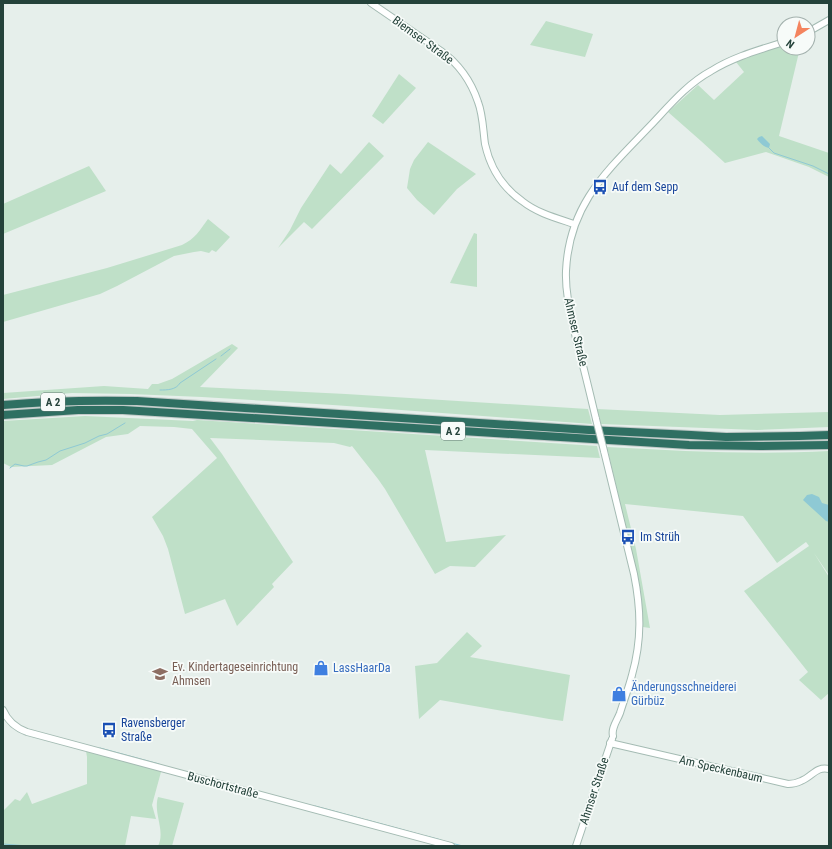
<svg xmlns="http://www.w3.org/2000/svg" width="832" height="849" font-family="'Roboto Condensed',sans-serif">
<rect width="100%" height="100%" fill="#e6efeb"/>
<g fill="#bfe0c8">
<path d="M546 21 593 34 585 57 530 45Z"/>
<path d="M784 44V48H800L779 136 829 153V177L809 167 766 152 725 163 701 141 668 112 698 85 714 100 744 72 736 62Z"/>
<path d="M399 74 416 88 383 124 372 116Z"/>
<path d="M369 142 384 156 312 229 304 222 278 248 290 230 301 208 330 164 341 174Z"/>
<path d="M428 142 476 174 457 189 434 215 417 200 407 188 410 169 414 160Z"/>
<path d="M89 166 106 191 3 234V204Z"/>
<path d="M208 219 230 237 216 252 212 250 209 253 201 251 194 252 174 256 117 286 100 294 3 322V295L107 268 182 245C195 239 200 230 208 219Z"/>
<path d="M474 233 477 234V287L450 283Z"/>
<path d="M232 344 238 348 200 387 346 394 588 409 592 424 333 405 202 397 131 394 72 393 3 399V393L104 386 148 389 152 384H158L172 379Z"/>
<path d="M597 409 720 415 829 412V427L757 430 601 424Z"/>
<path d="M85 416 193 421 197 420 597 446 600 458 425 450 446 542 506 535 475 567 450 566 435 574 385 489 378 479 352 446 350 447 334 443 210 438 222 454 293 562 272 584 274 587 237 626 225 599 185 614 168 549 163 536 152 517 217 458 192 429 174 427 140 426 128 434 106 437 52 465 11 467 3 463V421Z"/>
<path d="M607 447C681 451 755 455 829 451V575L814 553 829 577V693L821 700 799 680 808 672 744 591 809 546 806 542 777 563 743 516 625 504 636 549 650 628 643 627 641 593Z"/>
<path d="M467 632 482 646 470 657 570 675 563 721 549 719 440 700 419 719 415 666 437 663Z"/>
<path d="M86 751 159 770 161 772 152 805 156 819 131 816 125 846H3V811L15 799 20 801 27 792 32 804 87 784V757Z"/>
<path d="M158 797 184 803 172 846H158C166 832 153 813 158 797Z"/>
</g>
<g fill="#8ec9d4">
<path d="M762 136 770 144 769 148C764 147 760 143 757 139L759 137Z"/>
<path d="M812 494 819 497 822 503 829 505V522L826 521 803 500 807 495Z"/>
</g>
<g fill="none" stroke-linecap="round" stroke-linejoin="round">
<g stroke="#8ec9d4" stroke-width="1">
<path d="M769 148 774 153 813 166 829 174"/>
<path d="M221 356 230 349"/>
<path d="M160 390C167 390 176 390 180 383L216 359"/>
<path d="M10 468 15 464 24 466H27L38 462 46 460 60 451 85 443 99 436 107 434 125 423"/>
<path d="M100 748 159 764"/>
<path d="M315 806 363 819"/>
<path d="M367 820 422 835"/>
<path d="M426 836 441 840"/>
<path d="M443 841 463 846"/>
<path d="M3 844 28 846"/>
</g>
<g stroke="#a4bbb3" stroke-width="8">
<g id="secondary">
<path d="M371 3 441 51C459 64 471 81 478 102 483 115 483 130 485 144 490 167 502 187 522 201 537 213 556 218 574 224"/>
<path d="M808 32 829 20"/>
<path d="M596 419C590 394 584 368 577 343 572 319 565 295 566 271 569 204 607 171 650 126 669 106 687 84 711 71 733 57 759 50 784 42"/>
<path d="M604 451 634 574C641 609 642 640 632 675 629 687 624 700 620 713 617 721 611 728 613 736"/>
<path d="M3 710C8 722 16 728 27 732L451 846"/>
<path d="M610 743 788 784C793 784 797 783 801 781 812 777 816 766 829 769"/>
<path d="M576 846 612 739"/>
</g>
</g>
<g stroke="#c2cac8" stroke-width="10">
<g id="highway">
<path d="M3 405C48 401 92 400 137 401L589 430 691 435 726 437 799 436 829 435"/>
<path d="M3 415 78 410H123L689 445 760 446 829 445"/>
</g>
</g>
<use href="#secondary" stroke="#fff" stroke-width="6"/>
<use href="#highway" stroke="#2f6f62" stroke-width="8"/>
<g stroke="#a4bbb3" stroke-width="8" stroke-linecap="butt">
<path id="secondary-bridge" d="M596 419 604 451"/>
</g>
<use href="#secondary-bridge" stroke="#fff" stroke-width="6"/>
</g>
<defs>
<g id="bus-bare" transform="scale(1.2)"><path d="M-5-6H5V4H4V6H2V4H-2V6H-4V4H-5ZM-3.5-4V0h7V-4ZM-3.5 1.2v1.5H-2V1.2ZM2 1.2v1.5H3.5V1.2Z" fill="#1a4fb4" stroke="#f7fbf9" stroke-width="2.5" paint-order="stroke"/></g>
<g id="shop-bare" transform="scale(1.2)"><path d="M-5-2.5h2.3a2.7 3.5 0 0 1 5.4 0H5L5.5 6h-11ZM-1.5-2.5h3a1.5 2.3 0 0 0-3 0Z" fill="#3f7fe0" stroke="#f7fbf9" stroke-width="2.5" paint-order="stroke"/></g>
<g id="school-bare" transform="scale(1.2)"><path d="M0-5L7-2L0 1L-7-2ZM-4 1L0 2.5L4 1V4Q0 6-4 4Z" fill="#8d6e63" stroke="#f7fbf9" stroke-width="2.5" paint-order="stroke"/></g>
</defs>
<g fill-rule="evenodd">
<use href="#bus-bare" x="600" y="187"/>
<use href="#bus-bare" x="628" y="537"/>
<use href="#shop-bare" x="321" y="668"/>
<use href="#school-bare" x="160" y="674"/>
<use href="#shop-bare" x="619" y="694"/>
<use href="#bus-bare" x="109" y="730"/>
</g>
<g text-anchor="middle" stroke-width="3.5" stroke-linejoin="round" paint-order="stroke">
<g fill="#f7fbf9" stroke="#637a73" stroke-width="1">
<rect x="41" y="393" width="24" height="18" rx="3"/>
<rect x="441" y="422" width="24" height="18" rx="3"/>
</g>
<g font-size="11" font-weight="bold" fill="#24423a">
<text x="53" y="406">A 2</text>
<text x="453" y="435">A 2</text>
</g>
<g font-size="12" fill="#24423a" stroke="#f7fbf9">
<text transform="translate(423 40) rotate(36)" y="4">Biemser Straße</text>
<text transform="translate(576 332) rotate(77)" y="4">Ahmser Straße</text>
<text transform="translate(721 769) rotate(13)" y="4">Am Speckenbaum</text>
<text transform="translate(223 785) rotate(15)" y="4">Buschortstraße</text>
<text transform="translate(594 791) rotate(-72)" y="4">Ahmser Straße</text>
</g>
<g font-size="12" fill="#164399" stroke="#f7fbf9" text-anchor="start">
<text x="612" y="191">Auf dem Sepp</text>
<text x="640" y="541">Im Strüh</text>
<text x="121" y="727">Ravensberger<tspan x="121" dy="14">Straße</tspan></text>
</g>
<g font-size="12" fill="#785e54" stroke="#f7fbf9" text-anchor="start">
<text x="172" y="671">Ev. Kindertageseinrichtung<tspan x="172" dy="14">Ahmsen</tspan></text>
</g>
<g font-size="12" fill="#366cbe" stroke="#f7fbf9" text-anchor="start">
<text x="333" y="672">LassHaarDa</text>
<text x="631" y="691">Änderungsschneiderei<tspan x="631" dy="14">Gürbüz</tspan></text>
</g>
</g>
<rect width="832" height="849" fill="none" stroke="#24423a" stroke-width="8"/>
<g transform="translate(796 36) rotate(216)"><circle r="19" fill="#f7fbf9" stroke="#a3b1ad"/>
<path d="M0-3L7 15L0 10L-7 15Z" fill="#f4845f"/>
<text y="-6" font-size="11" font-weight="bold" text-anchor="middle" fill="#24423a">N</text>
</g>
</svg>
